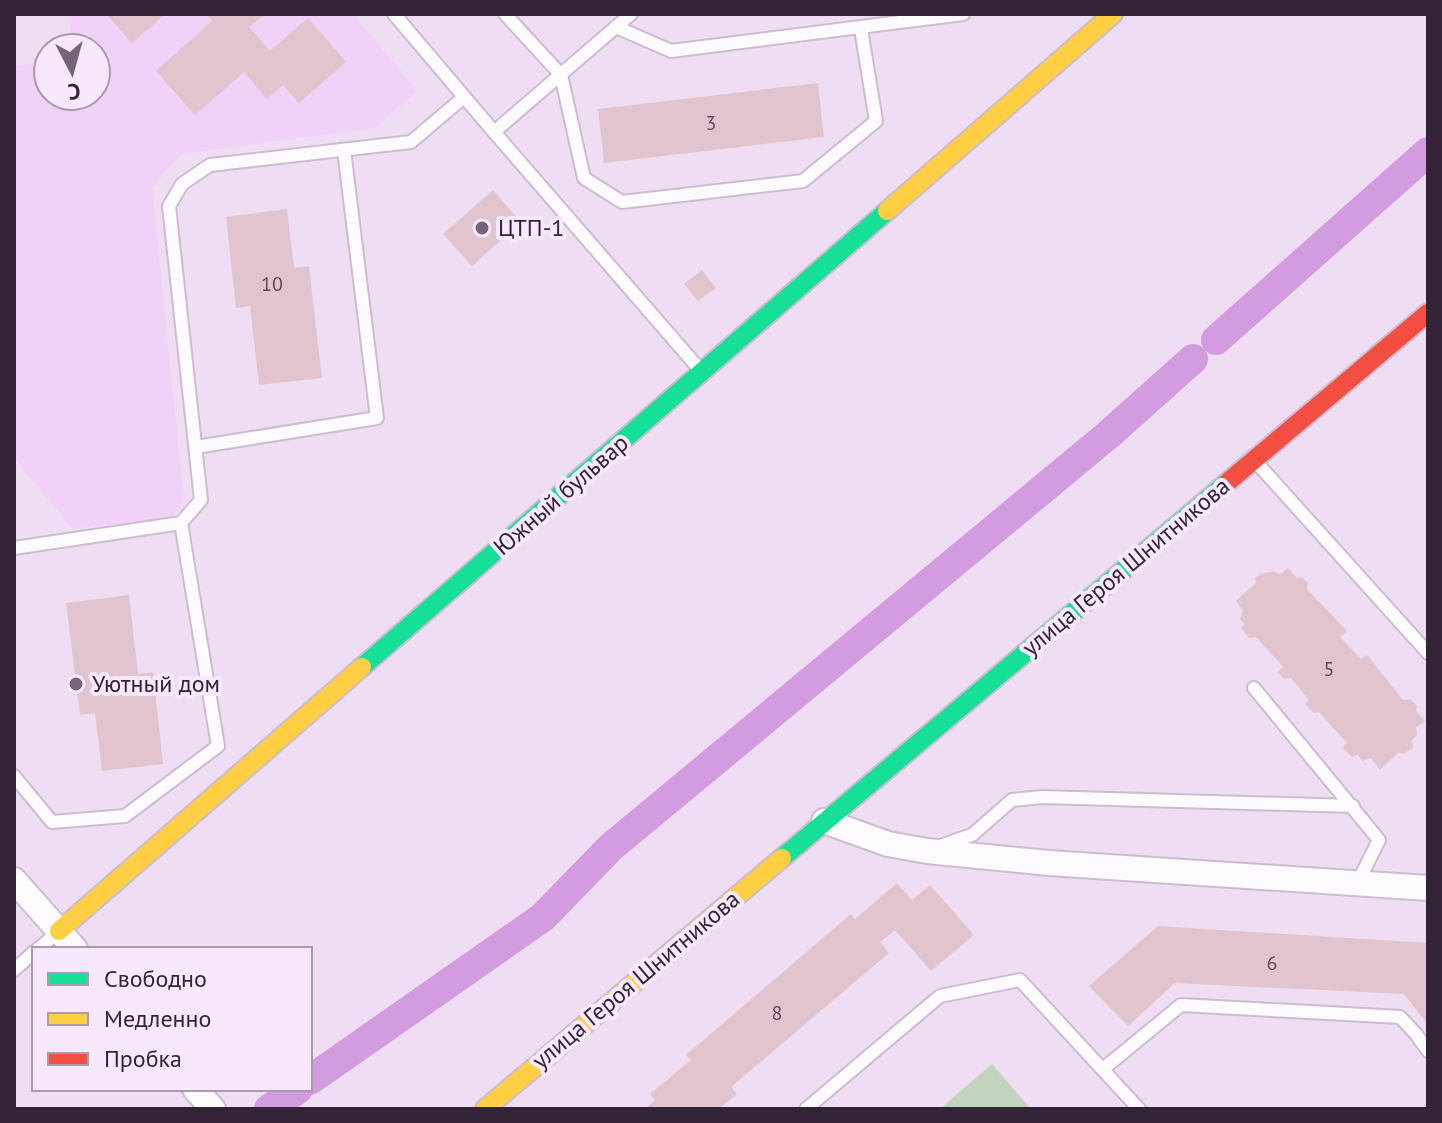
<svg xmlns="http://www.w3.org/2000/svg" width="1442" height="1123" font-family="'PT Sans',sans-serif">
<rect width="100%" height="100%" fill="#efdef3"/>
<path fill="#f1d1f8" d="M68 14H353L418 91 374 128 182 154 152 187 184 501 172 517 73 529 14 458V66L48 61V96H96V48H73Z"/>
<path fill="#c2d3be" d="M992 1064 1031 1109H940Z"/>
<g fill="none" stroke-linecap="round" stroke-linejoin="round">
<g stroke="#d39ce0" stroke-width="30">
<path d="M1216 340 1428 152"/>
<path d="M310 1080 543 917 611 847 1108 435 1193 359"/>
<path d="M269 1109 298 1089"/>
</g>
</g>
<g fill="#e2c4ce">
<path d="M106 14H165L132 43Z"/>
<path d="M206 14H265L249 27 270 51 308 18 346 62 299 103 283 85 267 99 244 72 195 115 156 71 212 21Z"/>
<path d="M818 83 824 137 604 163 598 109Z"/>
<path d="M493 190 521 222 472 266 443 234Z"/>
<path d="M287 209 294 268 309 266 322 378 259 385 250 306 236 308 226 217Z"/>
<path d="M702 270 716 288 698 301 684 284Z"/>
<path d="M1288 568 1297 578 1302 577 1308 583 1307 589 1347 631 1340 637 1361 659 1367 655 1403 700 1410 699 1417 706 1416 711 1425 721 1416 727 1417 735 1412 740 1413 747 1404 754 1399 752 1380 770 1371 758 1362 761 1358 755 1352 757 1342 747 1347 743 1319 712 1314 713 1305 704 1309 700 1291 678 1284 679 1278 672 1283 667 1256 637 1249 638 1241 628 1245 624 1240 619 1243 610 1236 601 1256 583 1255 578 1260 574 1273 571 1281 574Z"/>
<path d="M129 595 138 674 153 672 163 764 102 771 95 713 80 715 66 603Z"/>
<path d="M897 883 912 900 930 885 974 935 931 971 895 930 880 942 889 953 731 1087 737 1094 719 1109H645L655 1100 650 1094 691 1060 686 1055 851 914 855 919Z"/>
<path d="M1158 926 1428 943V1025L1404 994 1175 983 1128 1026 1089 986Z"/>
</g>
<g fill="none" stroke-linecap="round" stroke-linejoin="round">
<g stroke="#cbbccf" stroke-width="16">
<g id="lane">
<path d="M394 14 494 132"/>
<path d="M505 14 561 75 584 178 622 202 803 181 876 121 861 29"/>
<path d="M631 14 494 132 701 371"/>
<path d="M616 27 671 51 963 14"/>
<path d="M196 447 377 418 344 150"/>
<path d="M1256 462 1428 653"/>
<path d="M181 523 201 500 169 206 182 184 210 165 411 142 464 97"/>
<path d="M14 548 181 523 218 746 125 816 52 822 14 776"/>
<path d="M1254 688 1379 840 1357 884"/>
<path d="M937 847 972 835 1012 800 1042 797 1353 806"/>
<path d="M38 949 57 933"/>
<path d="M14 970 34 952"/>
<path d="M1103 1069 1181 1005 1400 1017 1416 1034 1428 1051"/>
<path d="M806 1109 940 996 1020 980 1139 1109"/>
</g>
</g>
<g stroke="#cbbccf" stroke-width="28">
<g id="street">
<path d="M824 821 888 844 927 851 1049 863 1428 888"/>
<path d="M14 880 75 949"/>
<path d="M195 1089 213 1109"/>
</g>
</g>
<g stroke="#cbbccf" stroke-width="22">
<g id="fast">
<path d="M362 667 887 211"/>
<path d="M782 858 1229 481"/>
</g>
</g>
<g stroke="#cbbccf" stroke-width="22">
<g id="slow">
<path d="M887 211 1113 14"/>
<path d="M59 931 362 667"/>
<path d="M485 1109 782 858"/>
</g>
</g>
<g stroke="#cbbccf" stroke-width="22">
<path id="jam" d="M1229 481 1428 313"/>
</g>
<use href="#lane" stroke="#fdfafd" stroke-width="12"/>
<use href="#street" stroke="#fdfafd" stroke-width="24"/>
<use href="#fast" stroke="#16e098" stroke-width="18"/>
<use href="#slow" stroke="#ffcf43" stroke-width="18"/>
<use href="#jam" stroke="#f24e42" stroke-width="18"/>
</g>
<g fill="#746578" stroke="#f8e8fc" stroke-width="3">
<circle cx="482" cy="228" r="8"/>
<circle cx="76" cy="684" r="8"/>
</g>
<g text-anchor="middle" stroke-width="8" stroke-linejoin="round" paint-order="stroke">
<g font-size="20" fill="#5e4c5c">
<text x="711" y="130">3</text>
<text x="272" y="291">10</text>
<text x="1329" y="676">5</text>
<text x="1272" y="970">6</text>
<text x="777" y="1020">8</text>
</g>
<g font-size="24" fill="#322436" stroke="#f8e8fc" text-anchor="start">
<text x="498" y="236">ЦТП-1</text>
<text x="92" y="692">Уютный дом</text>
</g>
<g font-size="24" fill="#322436" stroke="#f8e8fc">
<text transform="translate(561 495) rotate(-41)" y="8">Южный бульвар</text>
<text transform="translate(1126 567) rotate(-40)" y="8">улица Героя Шнитникова</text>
<text transform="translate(636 980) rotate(-40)" y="8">улица Героя Шнитникова</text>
</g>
</g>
<rect width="1442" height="1123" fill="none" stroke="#322436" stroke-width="32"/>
<rect x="32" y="947" width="280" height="144" fill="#f8e8fc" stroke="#a99aad" stroke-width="2"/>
<rect x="48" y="973" width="40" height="12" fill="#16e098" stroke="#a99aad" stroke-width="2"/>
<text x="104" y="987" font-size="24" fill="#322436">Свободно</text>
<rect x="48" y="1013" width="40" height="12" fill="#ffcf43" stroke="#a99aad" stroke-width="2"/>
<text x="104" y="1027" font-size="24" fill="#322436">Медленно</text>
<rect x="48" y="1053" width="40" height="12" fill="#f24e42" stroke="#a99aad" stroke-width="2"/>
<text x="104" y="1067" font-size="24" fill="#322436">Пробка</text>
<g transform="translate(72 72) rotate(174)"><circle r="38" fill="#f8e8fc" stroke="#a99aad" stroke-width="2"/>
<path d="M0-6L14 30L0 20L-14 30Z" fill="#746578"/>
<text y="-12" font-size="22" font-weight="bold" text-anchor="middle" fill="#322436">С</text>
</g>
</svg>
